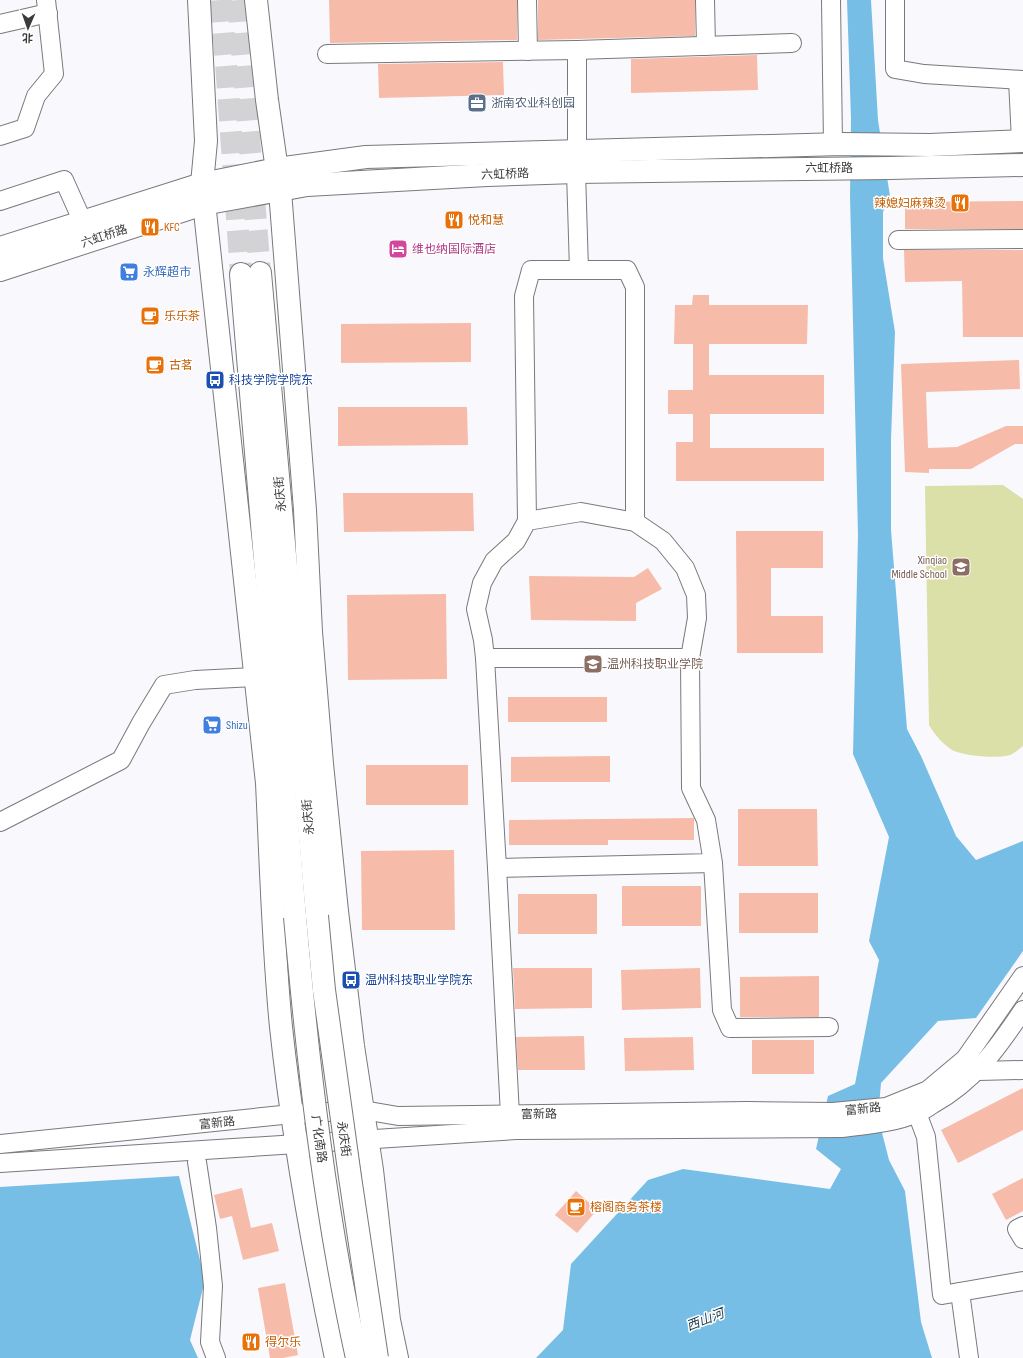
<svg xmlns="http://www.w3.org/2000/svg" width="1023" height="1358" font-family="'Sofia Sans Condensed','Noto Sans SC',sans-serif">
<rect width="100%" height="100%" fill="#f9f9fd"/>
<path fill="#dbdfa8" d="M1003 485 1023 499V746C1019 749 1015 753 1010 755 997 759 964 756 952 750 942 743 935 735 929 725L925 486Z"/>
<g fill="#76bee5">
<path d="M847 0H871L878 120 890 196 883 212V258L895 332 891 439V530L907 729 921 756 956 836 976 860 1023 841V951L976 1018 938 1021 881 1083 878 1117 889 1160 905 1191 921 1322 932 1358H536L563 1330 571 1264 648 1180 683 1169 830 1189 841 1169 816 1149 828 1096 855 1084 879 960 869 941 889 837 853 754 858 535 850 195 851 119Z"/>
<path d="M179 1176 205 1280 190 1340 198 1358H0V1187Z"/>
</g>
<g fill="#f7bba9">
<path d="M329 0H517V40L330 43Z"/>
<path d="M538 0H695V36L538 40Z"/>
<path d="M757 55 758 90 631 93V59Z"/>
<path d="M503 62 504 95 379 98 378 64Z"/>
<path d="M1023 201V229H905V202Z"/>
<path d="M904 250H1023V337H963L962 281 905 282Z"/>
<path d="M693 295H709V305H808L807 344H709V375H824V414H710V448H824V481H676V442H693V414H668V390H693V344H674L675 305H692Z"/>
<path d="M471 323V362L341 363V324Z"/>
<path d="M1019 360 1020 389 926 392 928 448 957 447 1006 426H1023V444H1015L971 469H929V473L905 472 901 364Z"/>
<path d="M338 407H467L468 445 338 446Z"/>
<path d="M343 493H473L474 531 344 532Z"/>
<path d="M736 531H823V568H771V616H823V653H737Z"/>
<path d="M648 568 662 589 636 603V621L531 620 529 576 634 577Z"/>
<path d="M446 594 447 679 348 680 347 595Z"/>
<rect x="508" y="697" width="99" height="25"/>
<path d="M610 756V782H511V757Z"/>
<rect x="366" y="765" width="102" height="40"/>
<path d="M738 809H817L818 866H738Z"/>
<path d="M694 818V840H608V845H509V820Z"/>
<path d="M454 850 455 930H362L361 851Z"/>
<rect x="622" y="886" width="79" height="40"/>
<rect x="739" y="893" width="79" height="40"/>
<rect x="518" y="894" width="79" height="40"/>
<path d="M513 968H592V1008L515 1009Z"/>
<path d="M700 968 701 1008 622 1010 621 970Z"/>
<path d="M819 976V1017H740V977Z"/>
<path d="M584 1036 585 1070H518L516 1037Z"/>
<path d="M693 1037 694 1070 625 1071 624 1038Z"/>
<rect x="752" y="1040" width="62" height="34"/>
<path d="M1023 1088V1130L958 1163 941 1130Z"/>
<path d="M1023 1178V1211L1006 1220 992 1194Z"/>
<path d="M242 1188 251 1228 272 1223 279 1251 243 1260 232 1216 220 1219 214 1195Z"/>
<path d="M576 1191 597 1210 577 1233 555 1215Z"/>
<path d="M285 1283 298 1355 283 1358H270L258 1288Z"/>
</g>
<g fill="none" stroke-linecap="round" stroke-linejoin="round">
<g stroke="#d3d3d6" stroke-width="22" stroke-dasharray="22 11" stroke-linecap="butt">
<path d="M221 0 227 77 241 274"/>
<path d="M238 0 260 273"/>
</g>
<g stroke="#79797c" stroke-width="20">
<g id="minor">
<path d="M527 0 528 51"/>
<path d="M705 0 706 46"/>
<path d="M831 0 833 144"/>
<path d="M895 0V69L924 74 1023 80"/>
<path d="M0 24 48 13"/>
<path d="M327 54 577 50 792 43"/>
<path d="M1018 80 1021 141"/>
<path d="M0 136 25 128 36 96 54 74 46 0"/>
<path d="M577 151V50"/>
<path d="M576 172 579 270"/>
<path d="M0 201 64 180 81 218"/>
<path d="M898 240 1023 239"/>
<path d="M527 521 524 296 531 270H627L635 287V522"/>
<path d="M485 658H690"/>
<path d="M0 822 121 760 141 723 164 685 195 680 255 677"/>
<path d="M713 863 706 820 691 788 690 658 697 618 696 595 685 568 663 541 635 522 581 512 527 521 516 541 494 561 482 583 476 609 483 640 485 658 497 868 713 863 722 1010 730 1028 829 1027"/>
<path d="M497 868 510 1115"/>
<path d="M978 1071 1023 1070"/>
<path d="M917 1113 926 1137 942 1295 1023 1281"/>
<path d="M0 1144 292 1114 363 1110 398 1116 747 1111 833 1112 886 1107 928 1090 965 1059 1023 976"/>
<path d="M197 1162 207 1228 213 1286 210 1342 216 1358"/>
<path d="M0 1163 516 1130 842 1128C867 1125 894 1123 917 1113 923 1111 928 1107 933 1104 974 1081 997 1049 1023 1010"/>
<path d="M1023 1226 1017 1229 1023 1239"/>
<path d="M960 1292 969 1358"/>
</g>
</g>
<g stroke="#79797c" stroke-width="24">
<g id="major">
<path d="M199 0 206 141 202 184 267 783C271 865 273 946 281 1027 293 1138 313 1249 336 1358"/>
<path d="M256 0 267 100 280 191 305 510 311 632 322 764 337 911 353 1046 372 1170 389 1320 397 1358"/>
<path d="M0 248 202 184 277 169 366 157 841 144 930 145 1023 141"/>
<path d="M0 270 203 204 307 185 487 175 576 172 889 168 1023 165"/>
<path d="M260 273 317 916"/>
<path d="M241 274 295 917"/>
</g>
</g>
<use href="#minor" stroke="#fff" stroke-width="18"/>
<use href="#major" stroke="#fff" stroke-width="22"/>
<g stroke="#79797c" stroke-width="24" stroke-linecap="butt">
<g id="major-bridge">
<path d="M317 916 324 990 350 1177 377 1358"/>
<path d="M295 917C308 1065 325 1213 357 1358"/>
</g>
</g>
<use href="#major-bridge" stroke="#fff" stroke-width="22"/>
</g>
<defs>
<g id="office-square" transform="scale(1)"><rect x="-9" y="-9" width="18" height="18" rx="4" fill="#5c6f8a" stroke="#fff"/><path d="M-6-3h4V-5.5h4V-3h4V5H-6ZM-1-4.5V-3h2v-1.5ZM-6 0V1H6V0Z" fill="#fff"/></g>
<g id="restaurant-square" transform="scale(1)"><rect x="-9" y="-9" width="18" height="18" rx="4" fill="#e8710a" stroke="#fff"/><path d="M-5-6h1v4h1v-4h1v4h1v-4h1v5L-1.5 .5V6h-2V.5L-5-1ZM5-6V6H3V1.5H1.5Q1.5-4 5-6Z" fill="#fff"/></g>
<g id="hotel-square" transform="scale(1)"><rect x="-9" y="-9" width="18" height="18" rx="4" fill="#d1479c" stroke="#fff"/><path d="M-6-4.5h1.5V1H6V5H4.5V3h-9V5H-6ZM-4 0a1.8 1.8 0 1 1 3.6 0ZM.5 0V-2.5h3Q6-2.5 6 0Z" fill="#fff"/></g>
<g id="supermarket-square" transform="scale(1)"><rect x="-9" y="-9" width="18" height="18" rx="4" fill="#3f7fe0" stroke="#fff"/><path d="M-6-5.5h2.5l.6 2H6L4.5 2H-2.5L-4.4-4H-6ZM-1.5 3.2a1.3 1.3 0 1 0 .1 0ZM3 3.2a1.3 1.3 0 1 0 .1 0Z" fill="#fff"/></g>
<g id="cafe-square" transform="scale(1)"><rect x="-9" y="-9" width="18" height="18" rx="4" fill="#e8710a" stroke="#fff"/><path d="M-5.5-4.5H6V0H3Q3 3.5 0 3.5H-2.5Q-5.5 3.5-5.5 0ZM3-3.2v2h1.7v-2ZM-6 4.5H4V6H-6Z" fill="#fff"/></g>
<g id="bus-square" transform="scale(1)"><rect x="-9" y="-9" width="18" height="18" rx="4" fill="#1a4fb4" stroke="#fff"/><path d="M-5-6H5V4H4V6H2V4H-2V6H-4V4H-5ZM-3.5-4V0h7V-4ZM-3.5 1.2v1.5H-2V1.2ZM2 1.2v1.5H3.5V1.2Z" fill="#fff"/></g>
<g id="school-square" transform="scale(1)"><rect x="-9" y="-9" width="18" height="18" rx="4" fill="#8d6e63" stroke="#fff"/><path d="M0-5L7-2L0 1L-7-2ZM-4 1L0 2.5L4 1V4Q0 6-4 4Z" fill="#fff"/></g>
<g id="university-square" transform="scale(1)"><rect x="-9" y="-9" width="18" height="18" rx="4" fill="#8d6e63" stroke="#fff"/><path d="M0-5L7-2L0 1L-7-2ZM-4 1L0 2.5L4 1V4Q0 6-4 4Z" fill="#fff"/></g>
</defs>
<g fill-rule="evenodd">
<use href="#office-square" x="477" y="103"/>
<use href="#restaurant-square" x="960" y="203"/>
<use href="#restaurant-square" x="454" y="220"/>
<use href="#restaurant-square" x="150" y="227"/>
<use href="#hotel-square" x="398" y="249"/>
<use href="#supermarket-square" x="129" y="272"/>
<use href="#cafe-square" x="150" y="316"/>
<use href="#cafe-square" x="155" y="365"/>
<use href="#bus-square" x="215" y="380"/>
<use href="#school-square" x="961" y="567"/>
<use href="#university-square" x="593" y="664"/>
<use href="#supermarket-square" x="212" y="725"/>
<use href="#bus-square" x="351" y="980"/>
<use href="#cafe-square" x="576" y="1207"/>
<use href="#restaurant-square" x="251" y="1342"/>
</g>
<g text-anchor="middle" stroke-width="3" stroke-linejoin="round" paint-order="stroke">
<g font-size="12" fill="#4e5e75" stroke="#fff" text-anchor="start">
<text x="491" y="107">浙南农业科创园</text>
</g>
<g font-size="12" fill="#3b3b3c" stroke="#fff">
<text x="829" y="172">六虹桥路</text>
<text transform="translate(505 174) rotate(-2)" y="4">六虹桥路</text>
<text transform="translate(104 236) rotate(-18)" y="4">六虹桥路</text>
<text transform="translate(280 494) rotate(-95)" y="4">永庆街</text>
<text transform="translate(308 817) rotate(-95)" y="4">永庆街</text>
<text transform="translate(863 1109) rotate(-6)" y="4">富新路</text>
<text transform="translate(539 1114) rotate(-1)" y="4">富新路</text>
<text transform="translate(217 1123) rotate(-6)" y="4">富新路</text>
<text transform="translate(319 1139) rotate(82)" y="4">广化南路</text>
<text transform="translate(344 1139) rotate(82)" y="4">永庆街</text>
</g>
<g font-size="12" fill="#c56008" stroke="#fff" text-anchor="start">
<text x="946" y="207" text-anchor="end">辣媳妇麻辣烫</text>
<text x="468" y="224">悦和慧</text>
<text x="164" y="231">KFC</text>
<text x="164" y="320">乐乐茶</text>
<text x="169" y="369">古茗</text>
<text x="590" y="1211">榕阁商务茶楼</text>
<text x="265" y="1346">得尔乐</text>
</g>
<g font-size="12" fill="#b23c85" stroke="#fff" text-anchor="start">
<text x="412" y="253">维也纳国际酒店</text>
</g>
<g font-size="12" fill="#366cbe" stroke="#fff" text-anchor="start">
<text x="143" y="276">永辉超市</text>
<text x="226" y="729">Shizu</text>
</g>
<g font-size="12" fill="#164399" stroke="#fff" text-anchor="start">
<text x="229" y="384">科技学院学院东</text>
<text x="365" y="984">温州科技职业学院东</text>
</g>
<g font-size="12" fill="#785e54" stroke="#fff" text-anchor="end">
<text x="947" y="564">Xinqiao<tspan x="947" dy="14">Middle School</tspan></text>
<text x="607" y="668" text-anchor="start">温州科技职业学院</text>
</g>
<g font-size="13" font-style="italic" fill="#1a3b4c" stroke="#fff">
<text transform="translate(705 1319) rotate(-21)" y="5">西山河</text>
</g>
</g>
<g transform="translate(28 28) rotate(182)" stroke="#ffffff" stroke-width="3" paint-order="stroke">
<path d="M0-3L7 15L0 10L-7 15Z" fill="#3b3b3c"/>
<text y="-6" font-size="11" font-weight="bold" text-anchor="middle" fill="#3b3b3c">北</text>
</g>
</svg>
